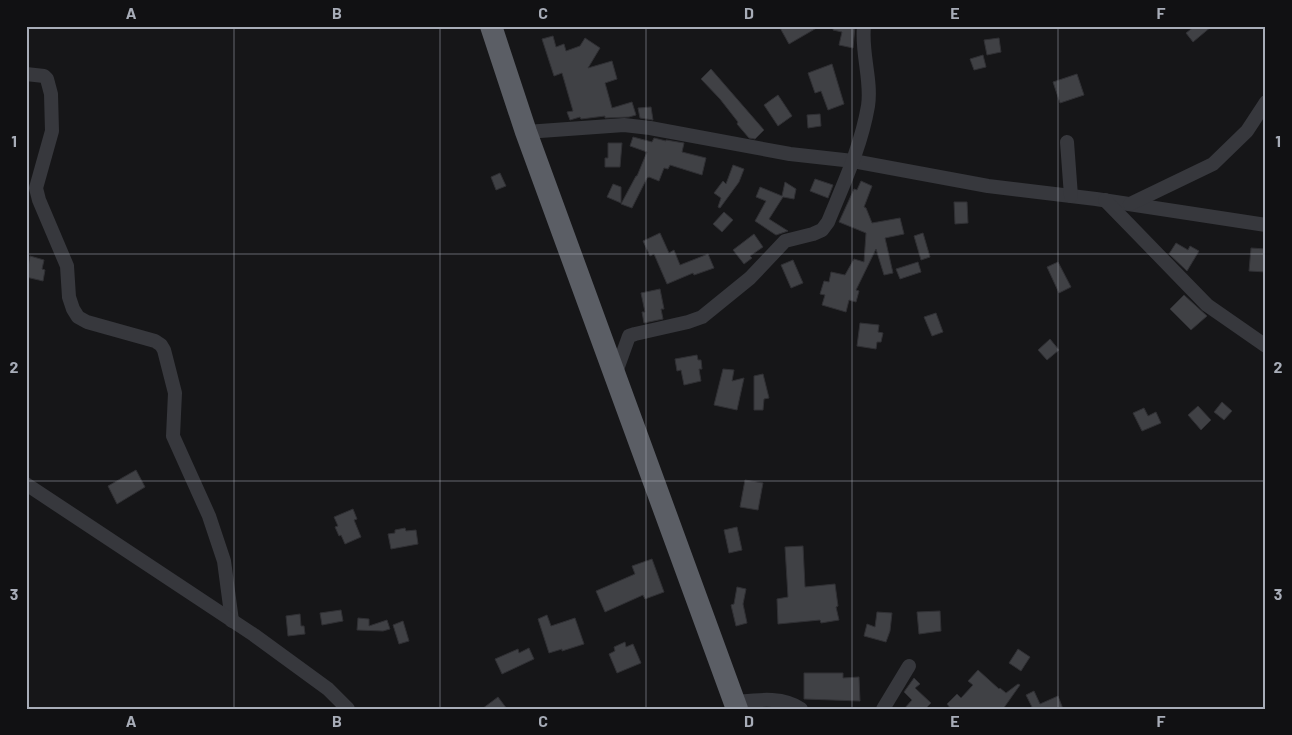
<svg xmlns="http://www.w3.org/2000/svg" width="1292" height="735" font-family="Barlow,sans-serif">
<rect width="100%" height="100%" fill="#161618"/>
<g fill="#404145" stroke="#303034">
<path d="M779 26H820L789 44Z"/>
<path d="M834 26H855L853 48 839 45 842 32 833 30Z"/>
<path d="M1195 26H1212L1193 42 1186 33Z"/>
<path d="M553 36 556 47 564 44 566 51 580 46 585 38 600 48 588 68 612 61 617 79 605 83 612 108 632 102 636 115 629 117 605 118V116L581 119 580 117 570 120 567 112 573 111 562 73 554 76 542 39Z"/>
<path d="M999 38 1001 52 987 55 984 40Z"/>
<path d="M983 55 986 67 974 70 970 59Z"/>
<path d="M832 64 844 104 828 110 821 91 815 93 808 73Z"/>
<path d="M711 69 764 130 755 139 749 138 737 124 738 122 720 99 701 79Z"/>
<path d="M1077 74 1084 95 1060 103 1053 82Z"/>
<path d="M778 95 792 116 778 126 764 105Z"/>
<path d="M651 107 653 120 640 118 638 108Z"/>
<path d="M820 114 821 126 808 128 807 115Z"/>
<path d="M633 137 652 142 654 138 666 141V140L684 143 682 152 706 158 702 175 670 165 668 169 664 168 659 181 649 177 647 178 632 208 621 204 636 176H637L647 152 630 146Z"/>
<path d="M608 143H622L620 167H605V158H608Z"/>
<path d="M733 165 744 169 739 182 720 208 718 207 721 198 714 193 723 181 726 184Z"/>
<path d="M500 173 506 186 496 190 491 177Z"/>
<path d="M815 179 833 185 828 198 810 191Z"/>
<path d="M861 181 872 186 864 207 866 208 872 223 900 218 904 234 885 238 893 273 884 275 876 249 856 290 859 291 856 302 849 300 846 312 822 305 825 295 820 294 824 281 829 282 831 272 845 275 854 259 864 262 866 233 839 222 854 189 857 190Z"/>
<path d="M785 182 796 189 794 199 783 197 769 219 788 231 776 235 755 221 766 201 756 197 760 187 782 196Z"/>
<path d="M613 184 621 187V203L607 197Z"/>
<path d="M954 202H967L968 223 955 224Z"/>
<path d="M724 212 733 220 722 232 713 224Z"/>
<path d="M660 233 669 253 674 250 680 265 708 254 714 268 694 275 693 273 667 284 654 254 650 256 643 241Z"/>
<path d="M923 233 930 257 921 260 914 236Z"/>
<path d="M754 234 763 247 750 256 752 258 744 264 733 250Z"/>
<path d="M1176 243 1188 250 1190 246 1199 251 1187 271 1169 254Z"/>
<path d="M1251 248 1266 249V272L1249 271Z"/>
<path d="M30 256 44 260 42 269 45 270 43 281 26 277Z"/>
<path d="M793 260 803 283 791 288 781 265Z"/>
<path d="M918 262 921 272 900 279 896 269Z"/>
<path d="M1058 262 1071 287 1059 293 1047 267Z"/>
<path d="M660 289 664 309H661L663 319 644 323 642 312H645L641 293Z"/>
<path d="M1184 295 1207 316 1191 330 1170 309Z"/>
<path d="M936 313 943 332 932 336 924 317Z"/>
<path d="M860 323 879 325 878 332 883 333 881 342H877L876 349 857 346Z"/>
<path d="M1050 339 1059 350 1047 360 1038 350Z"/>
<path d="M697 355 698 360H701L702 369H699L701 381 684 385 681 370 677 371 675 359Z"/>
<path d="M723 369 734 370 732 381 744 378 737 410 714 405Z"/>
<path d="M763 374 769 398 764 399 763 410H754V376Z"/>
<path d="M1222 402 1232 411 1224 420 1214 412Z"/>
<path d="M1198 406 1211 420 1201 430 1188 415Z"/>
<path d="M1144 408 1148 416 1156 412 1161 423 1142 431 1133 413Z"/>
<path d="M136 470 145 487 117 504 108 486Z"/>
<path d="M745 480 763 483 758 510 740 507Z"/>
<path d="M353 509 357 519 354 520 361 537 345 544 341 535 339 536 335 527 338 526 334 517Z"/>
<path d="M737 527 742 550 729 553 724 530Z"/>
<path d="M405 528 406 531 416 530 418 544 391 549 388 534 395 533V530Z"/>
<path d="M803 546 805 587 835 584 838 606 836 607 839 620 821 623 820 620 778 624 777 599 788 597 785 547Z"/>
<path d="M652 559 664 592 645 599 643 595 605 612 596 591 635 574 632 566Z"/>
<path d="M737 587 746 589 743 604 747 623 736 626 731 605 734 604Z"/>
<path d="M341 610 343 621 322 625 320 613Z"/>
<path d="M940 611 941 631 919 634 917 612Z"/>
<path d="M877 612 892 613 890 631 886 642 864 636 867 624 875 627Z"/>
<path d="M300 614 301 626H304L305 634 288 636 286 616Z"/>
<path d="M547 615 551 626 575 618 584 644 562 651V649L549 653 538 619Z"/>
<path d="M358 618 369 619V626L387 620 390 629 383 631 357 630Z"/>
<path d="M403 621 409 641 399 644 393 625Z"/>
<path d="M625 642 626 647 633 644 641 663 617 673 609 654 615 651 614 647Z"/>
<path d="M529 648 534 659 502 674 495 659 518 649 519 653Z"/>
<path d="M1018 649 1030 657 1021 671 1009 663Z"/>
<path d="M978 670 999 689 1000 688 1006 693 1018 684 1020 685 1003 709H951L947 704 957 694 961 698 973 685 968 681Z"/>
<path d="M804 673H843V678L859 677 860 701 804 699Z"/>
<path d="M914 678 920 684 915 688 931 703 925 709H904L912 700 904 692Z"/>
<path d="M1034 691 1040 704 1058 696 1063 709H1028L1032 707 1026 695Z"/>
<path d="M498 697 507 709H482Z"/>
</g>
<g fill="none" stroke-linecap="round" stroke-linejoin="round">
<g stroke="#37383d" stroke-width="14">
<path d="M26 74 44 76 47 79 51 94 52 131 36 188 39 200 67 266 69 297 73 309 78 317 87 322 155 341 161 345 164 350 175 393 173 436 209 516 224 561 232 621"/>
<path d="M526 132 624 125 650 128 790 154 853 161 988 186 1096 199 1266 225"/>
<path d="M1067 142 1071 196"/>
<path d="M1105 200 1207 305 1266 346"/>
<path d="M1130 204 1213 164 1247 131 1266 102"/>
<path d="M615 375 629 336 635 334 688 322 702 317 750 278 785 241 813 234 822 230 828 222C843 185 861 147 868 106 872 80 861 53 864 26"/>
<path d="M26 484 254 635 328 689 348 709"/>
<path d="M735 702C757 700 782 696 801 709"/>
<path d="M883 709 909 666"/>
</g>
<path stroke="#5b5e65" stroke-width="22" d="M491 26 526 132 737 709"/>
</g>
<path fill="none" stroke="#a8adb8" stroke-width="1" stroke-opacity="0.55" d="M234 26V709M440 26V709M646 26V709M852 26V709M1058 26V709M26 254H1266M26 481H1266"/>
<rect width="1292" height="735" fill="none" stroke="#111113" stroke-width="55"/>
<rect x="28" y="28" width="1236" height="680" fill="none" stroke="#a8adb8" stroke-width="2"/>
<g font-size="16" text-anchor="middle" font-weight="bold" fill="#a8adb8">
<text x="131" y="19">A</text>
<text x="337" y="19">B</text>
<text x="543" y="19">C</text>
<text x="749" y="19">D</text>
<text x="955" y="19">E</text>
<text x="1161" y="19">F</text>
<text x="14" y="147">1</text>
<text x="1278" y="147">1</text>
<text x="14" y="373">2</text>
<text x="1278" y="373">2</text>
<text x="14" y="600">3</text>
<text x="1278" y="600">3</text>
<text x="131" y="727">A</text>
<text x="337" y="727">B</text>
<text x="543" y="727">C</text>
<text x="749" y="727">D</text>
<text x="955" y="727">E</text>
<text x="1161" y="727">F</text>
</g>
</svg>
